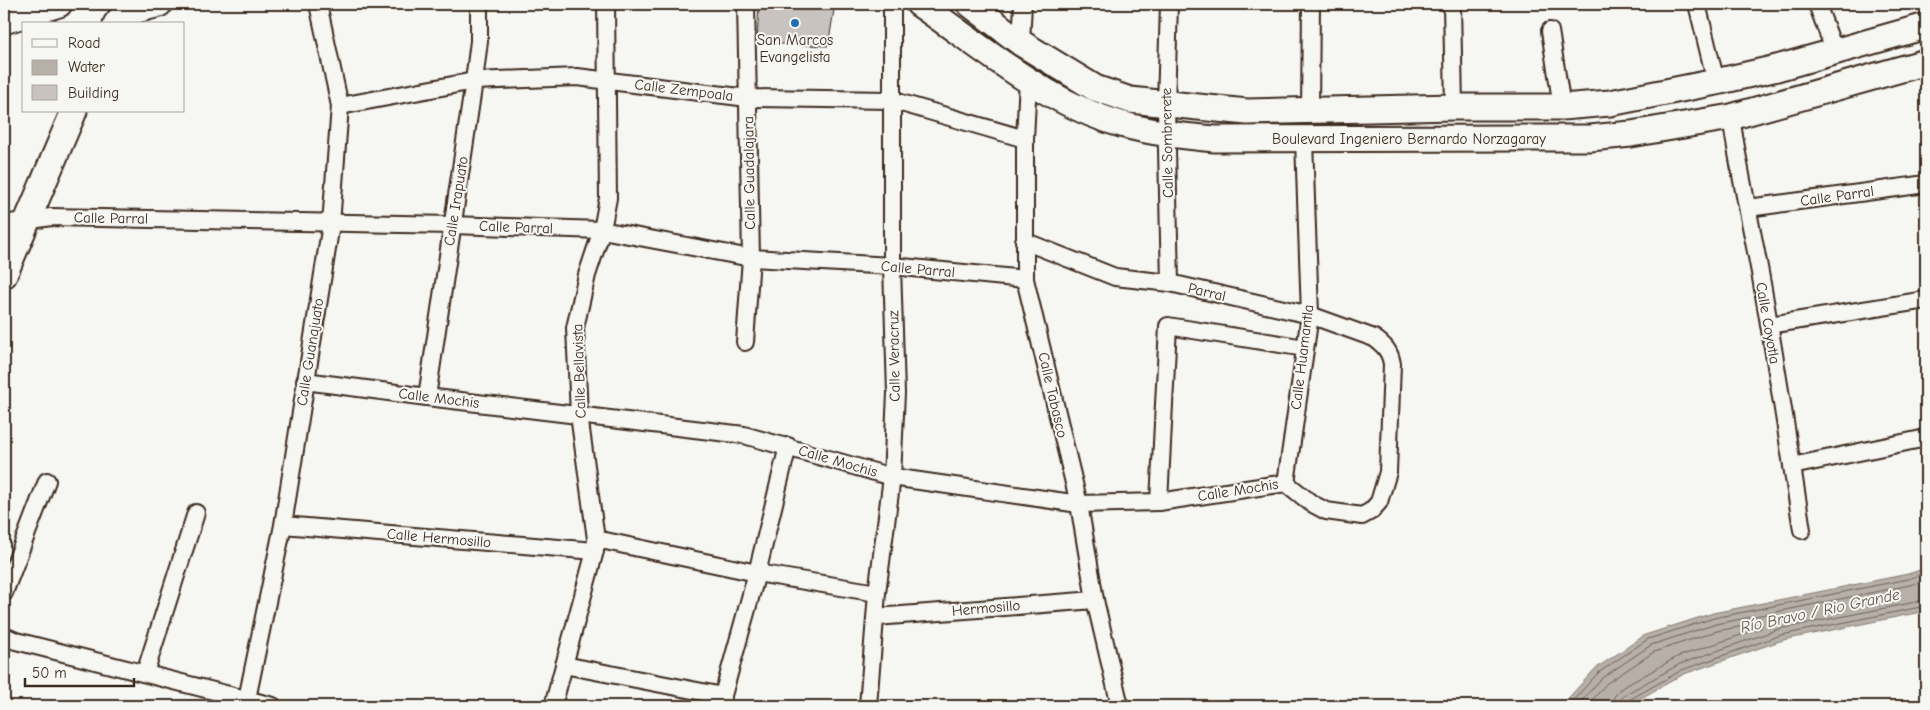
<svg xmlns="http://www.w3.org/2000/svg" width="1930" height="710" font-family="'Comic Neue',sans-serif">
<rect width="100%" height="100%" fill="#f6f6f2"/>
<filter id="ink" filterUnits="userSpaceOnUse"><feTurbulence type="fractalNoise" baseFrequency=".02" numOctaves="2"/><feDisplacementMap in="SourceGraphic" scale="10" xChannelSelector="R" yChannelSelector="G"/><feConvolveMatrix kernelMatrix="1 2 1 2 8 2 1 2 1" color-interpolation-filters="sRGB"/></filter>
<g filter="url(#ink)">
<path fill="#b6b0a9" stroke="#857a71" d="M1926 568V611L1783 640 1684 674 1627 706H1561L1595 669 1645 635 1713 613 1908 574Z"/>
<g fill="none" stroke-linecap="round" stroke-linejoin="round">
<g stroke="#6c6056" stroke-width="1">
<path d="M1568 706 1598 673 1648 639 1714 618 1908 579 1926 573"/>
<path d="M1577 706 1602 678 1651 645 1716 624 1910 585 1926 580"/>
<path d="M1587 706 1607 683 1654 652 1717 631 1759 623 1762 624 1761 628 1677 657 1620 689 1614 697 1612 706"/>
<path d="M1620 706 1621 700 1624 695 1680 664 1779 629 1926 600"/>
<path d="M1626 706 1629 700 1682 670 1781 635 1926 606"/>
</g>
</g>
<path fill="#c8c3be" stroke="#3b2a1e" d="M759 4H835L828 46 757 43Z"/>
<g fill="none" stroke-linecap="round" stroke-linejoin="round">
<g stroke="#3b2a1e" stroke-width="20">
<g id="street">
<path d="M1169 4 1166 105 1170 283"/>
<path d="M1452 4 1454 107"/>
<path d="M1697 4 1716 82"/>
<path d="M1817 4 1835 52"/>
<path d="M1550 31 1562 107"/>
<path d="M1021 43 1023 4"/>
<path d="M1028 80 1025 139V279L1079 504 1095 600 1120 706"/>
<path d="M340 106 474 81 577 77 748 98 891 100 1025 139"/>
<path d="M1310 111 1311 4"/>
<path d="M1731 117C1739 171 1751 224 1761 278 1776 362 1789 446 1802 530"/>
<path d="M1748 208 1926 184"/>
<path d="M4 224 51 217 452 225 602 230 751 258 892 266 1025 279"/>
<path d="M1769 325 1926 300"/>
<path d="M745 342 751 258 746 4"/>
<path d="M305 381 427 397 744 435 892 477 1079 504 1159 502 1286 483 1311 503 1326 511 1362 516 1371 511 1379 502 1388 472 1392 364C1390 351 1384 345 1374 338L1310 315 1170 283 1115 277 1024 241"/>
<path d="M427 397 474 81 479 41V4"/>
<path d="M1792 466 1926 438"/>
<path d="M1286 483 1310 315 1304 140"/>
<path d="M1159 502 1168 326 1305 348"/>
<path d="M283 525 595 551"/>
<path d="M596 539 757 573 877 593"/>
<path d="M4 593 47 481"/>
<path d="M876 617 1095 600"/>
<path d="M4 636 16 641 273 706"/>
<path d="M564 665 723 696"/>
<path d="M145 673 196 513"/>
<path d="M247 699 283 525 331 224 340 106 318 4"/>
<path d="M553 706 595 551 596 539 579 415 575 328 587 275 602 230 608 198 606 4"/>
<path d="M720 706 757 573 788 446"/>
<path d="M868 706 877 593 892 477 896 393 892 266V4"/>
</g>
</g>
<g stroke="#3b2a1e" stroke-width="29">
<g id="primary">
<path d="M919 4C982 47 1046 103 1121 124 1152 133 1183 136 1215 139L1547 138H1590L1631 134 1731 117 1926 62"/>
<path d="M970 4 1021 43 1095 88 1130 100 1247 112 1454 107H1562L1610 103 1716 82 1777 68 1926 26"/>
<path d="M4 21 59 4"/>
<path d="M116 24C124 11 145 8 159 4"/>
<path d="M4 275 74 111"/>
</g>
</g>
<use href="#street" stroke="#f6f6f2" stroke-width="16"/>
<use href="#primary" stroke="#f6f6f2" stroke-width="25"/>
</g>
</g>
<circle fill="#1f6fb2" stroke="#f6f6f2" stroke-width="2" cx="795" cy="23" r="5"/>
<g text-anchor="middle" stroke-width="4" stroke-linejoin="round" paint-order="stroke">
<g font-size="15" fill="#3b2a1e" stroke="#f6f6f2">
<text x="795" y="45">San Marcos<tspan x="795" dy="17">Evangelista</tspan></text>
</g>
<g font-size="15" fill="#3b2a1e" stroke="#f6f6f2">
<text transform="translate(684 90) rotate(7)" y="5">Calle Zempoala</text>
<text x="1409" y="144">Boulevard Ingeniero Bernardo Norzagaray</text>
<text transform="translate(1167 143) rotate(-91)" y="5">Calle Sombrerete</text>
<text transform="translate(749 173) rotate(-91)" y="5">Calle Guadalajara</text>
<text transform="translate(1837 196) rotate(-8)" y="5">Calle Parral</text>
<text transform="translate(456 201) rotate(-81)" y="5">Calle Irapuato</text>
<text transform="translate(111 218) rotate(1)" y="5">Calle Parral</text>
<text transform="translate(516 227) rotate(2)" y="5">Calle Parral</text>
<text transform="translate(918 269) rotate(5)" y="5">Calle Parral</text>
<text transform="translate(1207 292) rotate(13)" y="5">Parral</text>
<text transform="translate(1768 323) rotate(80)" y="5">Calle Coyotla</text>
<text transform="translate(310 352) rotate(-81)" y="5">Calle Guanajuato</text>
<text transform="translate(894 356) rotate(-91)" y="5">Calle Veracruz</text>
<text transform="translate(1302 357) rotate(-83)" y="5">Calle Huamantla</text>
<text transform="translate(579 371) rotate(-92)" y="5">Calle Bellavista</text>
<text transform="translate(1053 395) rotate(77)" y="5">Calle Tabasco</text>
<text transform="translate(439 398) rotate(7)" y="5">Calle Mochis</text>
<text transform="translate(838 461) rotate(16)" y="5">Calle Mochis</text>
<text transform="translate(1238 490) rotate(-9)" y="5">Calle Mochis</text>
<text transform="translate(439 538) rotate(5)" y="5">Calle Hermosillo</text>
<text transform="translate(986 608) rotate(-5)" y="5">Hermosillo</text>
</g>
<g font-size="16" font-style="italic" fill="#605248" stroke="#f6f6f2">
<text transform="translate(1820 610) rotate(-12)" y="6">Río Bravo / Rio Grande</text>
</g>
</g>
<rect width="1930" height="710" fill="none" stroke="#f6f6f2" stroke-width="20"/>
<rect x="10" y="10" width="1910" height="690" fill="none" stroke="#3b2a1e" stroke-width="2" filter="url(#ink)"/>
<rect x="22" y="22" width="162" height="90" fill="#f6f6f2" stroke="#aba49d"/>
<rect x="32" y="39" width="25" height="8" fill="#f6f6f2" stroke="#aba49d"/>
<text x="68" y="48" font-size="15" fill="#3b2a1e">Road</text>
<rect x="32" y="60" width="25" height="15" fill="#b6b0a9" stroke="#aba49d"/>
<text x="68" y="72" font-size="15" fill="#3b2a1e">Water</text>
<rect x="32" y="85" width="25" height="15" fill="#c8c3be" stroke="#aba49d"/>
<text x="68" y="98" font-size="15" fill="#3b2a1e">Building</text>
<path d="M25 678v8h109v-8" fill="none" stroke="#3b2a1e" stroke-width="2.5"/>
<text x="32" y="678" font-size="15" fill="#3b2a1e" stroke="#f6f6f2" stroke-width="4" paint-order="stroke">50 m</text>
</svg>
